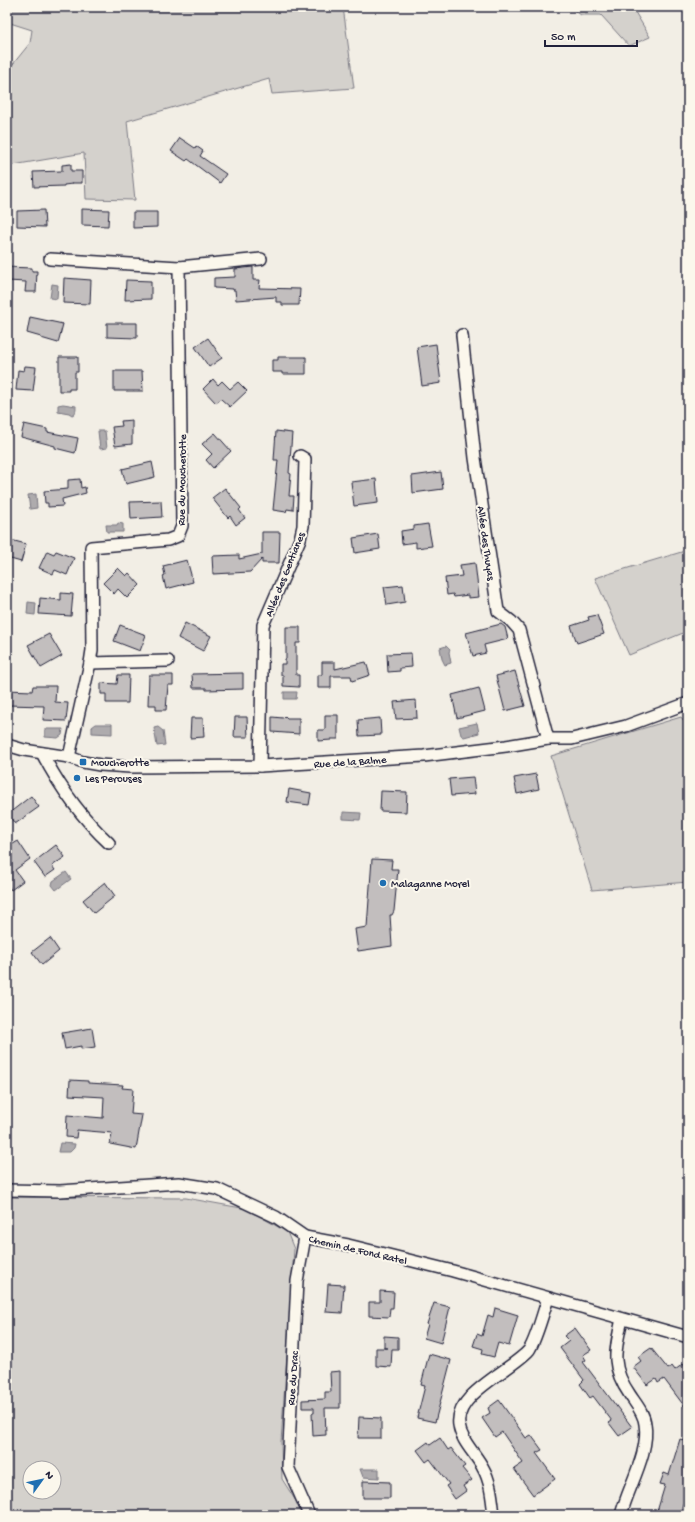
<svg xmlns="http://www.w3.org/2000/svg" width="695" height="1522" font-family="'Gochi Hand',sans-serif">
<rect width="100%" height="100%" fill="#f2eee5"/>
<filter id="ink" filterUnits="userSpaceOnUse"><feTurbulence type="fractalNoise" baseFrequency=".025" numOctaves="2"/><feDisplacementMap in="SourceGraphic" scale="8" xChannelSelector="R" yChannelSelector="G"/><feConvolveMatrix kernelMatrix="1 2 1 2 8 2 1 2 1" color-interpolation-filters="sRGB"/></filter>
<g filter="url(#ink)">
<g fill="#d4d1cc" stroke="#7b7a84" fill-rule="evenodd">
<path d="M7 7H343L354 88 272 94 269 79 127 121 135 200 86 199 84 153 7 166V82L9 69 30 43 32 30 7 22Z"/>
<path d="M569 7H632L650 37 629 46 601 15H581Z"/>
<path d="M688 550V631L629 655 595 578Z"/>
<path d="M681 717 688 726V882L592 890 551 756Z"/>
<path d="M7 1197 186 1198 247 1209 287 1232 294 1249 281 1442 282 1479 299 1506 301 1515H7ZM30 1468H54V1492H30Z"/>
</g>
<g fill="#aeabad" stroke="#76747f">
<path d="M52 284 58 285 57 299 50 298Z"/>
<path d="M63 404 76 406C76 410 76 414 72 415L69 413 58 411V405Z"/>
<path d="M98 431H105L107 448 100 449Z"/>
<path d="M36 494 37 508 30 509 28 495Z"/>
<path d="M118 523 123 524V532H107L106 525H117Z"/>
<path d="M28 602 36 603 35 615 27 614Z"/>
<path d="M446 646 450 650 449 652 451 663 445 665 442 659 440 648Z"/>
<path d="M284 692H297L296 699H284Z"/>
<path d="M477 723 479 733 464 737 461 735 459 727Z"/>
<path d="M96 724H112V734L92 733V727Z"/>
<path d="M158 727 163 731 165 745 157 746 154 728Z"/>
<path d="M45 729H63L62 735 58 738 45 737Z"/>
<path d="M343 812 361 813 360 820 343 819Z"/>
<path d="M66 872 71 879 56 890 52 885 53 881Z"/>
<path d="M60 1143 75 1144 74 1148 70 1152H58Z"/>
<path d="M360 1469H379V1478L363 1477Z"/>
</g>
<g fill="#c2bebe" stroke="#22223b">
<path d="M180 138 195 148 196 146 203 151 200 156 226 174 220 183 188 159 186 161 171 151Z"/>
<path d="M71 164V171H82V183H72V184L64 185V186L34 187 33 172 62 171V165Z"/>
<path d="M82 209 109 210 108 226 82 225Z"/>
<path d="M44 210 45 227 17 226V211Z"/>
<path d="M133 212H157V227L133 228Z"/>
<path d="M7 267 32 268V271H37L36 292H25L26 282 7 281Z"/>
<path d="M253 267V280H260L259 288 300 289 299 305H282V302H276V297L236 300 235 290H233V289L214 288V278L235 277V269Z"/>
<path d="M64 278 91 280 90 304 63 303Z"/>
<path d="M126 280 151 281V299L125 300Z"/>
<path d="M30 317 63 324 58 343 41 338V337L27 333Z"/>
<path d="M107 323H137V338L107 337Z"/>
<path d="M208 338 222 358 209 367 195 347Z"/>
<path d="M436 344 441 383 422 386 417 347Z"/>
<path d="M59 357H78V372H75V389H69V391H59Z"/>
<path d="M278 357H306V374H282V372H272V360H278Z"/>
<path d="M25 366 36 367 33 391 16 390 18 370 24 371Z"/>
<path d="M114 371H142L143 391H114Z"/>
<path d="M213 379 218 385 222 381 230 389 238 382 247 391 230 407 221 399 216 403 203 389Z"/>
<path d="M132 420V444L115 446 112 427 122 426 121 421Z"/>
<path d="M24 424 47 429V432L78 438 75 453 55 448V446L21 437Z"/>
<path d="M276 431 292 433 289 473 291 474 289 496H294L293 510 287 509 286 512 273 510 278 460H274Z"/>
<path d="M215 433 231 451 213 468 206 460 212 454 202 444Z"/>
<path d="M152 462 155 477 126 484 122 469Z"/>
<path d="M441 472 443 489 413 493 412 476Z"/>
<path d="M80 479 81 488 85 487 86 493 62 499 63 506 48 507V503H45L44 491 68 489V480Z"/>
<path d="M376 479 378 503 354 506 351 482Z"/>
<path d="M225 488 241 508 239 510 245 518 236 525 230 516 228 518 212 498Z"/>
<path d="M161 501 162 517 131 519 130 502Z"/>
<path d="M428 524 432 546 416 548V542L402 544 401 531 414 529V526Z"/>
<path d="M262 532H280L279 563H262V559L250 572 213 574 212 556 239 555V559L262 554Z"/>
<path d="M378 534 380 549 355 553 353 538Z"/>
<path d="M7 539 26 544 21 562 7 558Z"/>
<path d="M47 551 54 554 56 551 74 558 67 575 55 570 53 574 39 568Z"/>
<path d="M187 560 193 582 166 589 163 576 165 575 163 566Z"/>
<path d="M475 563 479 597 468 598V595L454 597 453 594 447 595 445 578 462 576 460 565Z"/>
<path d="M118 568 126 576 129 573 140 585 127 598 118 589 114 594 103 583Z"/>
<path d="M403 585 405 602 387 605 384 587Z"/>
<path d="M61 593 73 594 71 616 39 614 40 598 61 600Z"/>
<path d="M597 615 604 634 577 643 571 626 589 620 588 617Z"/>
<path d="M185 623 211 636 203 651 178 638Z"/>
<path d="M501 624 505 627 508 639 484 645 486 653 473 656 466 633Z"/>
<path d="M120 625 146 635 140 651 114 641Z"/>
<path d="M286 627H300V643H296V675H299V687L283 686V675H281V664H285V659H286Z"/>
<path d="M49 634 62 656 41 668 28 645Z"/>
<path d="M411 653 412 667 400 668V671L388 672 387 654Z"/>
<path d="M322 662H335V669L366 662 370 675 352 681 351 676H331V688H318V675H322Z"/>
<path d="M515 671 525 706 505 711 496 676Z"/>
<path d="M243 673V689L206 690V688H193L192 674Z"/>
<path d="M118 675H129L128 703H106V694H101V683L117 684Z"/>
<path d="M149 675H173V685H168L166 710H156V705H148Z"/>
<path d="M33 686H56L55 702 68 703 66 721 43 720 44 706 7 705V690L32 691Z"/>
<path d="M479 688 485 711 457 718 452 695Z"/>
<path d="M416 700 417 718 396 719 394 702Z"/>
<path d="M325 715H338V739H331V740L318 741V730H325Z"/>
<path d="M285 716 287 718H299V734L272 732V717L283 718Z"/>
<path d="M235 717H247L248 737H234Z"/>
<path d="M191 718H203L204 737 190 738Z"/>
<path d="M380 718 381 735 359 736 358 720Z"/>
<path d="M536 774 539 789 517 794 514 778Z"/>
<path d="M473 777 475 794 451 796 449 779Z"/>
<path d="M289 789 311 793 309 805 287 802Z"/>
<path d="M381 791 407 792 406 812 380 811Z"/>
<path d="M31 796 39 807 15 824 8 814Z"/>
<path d="M18 841 30 859 15 870 23 881 11 890 7 884V848Z"/>
<path d="M56 845 65 857 52 866 55 870 45 877 34 862Z"/>
<path d="M372 859 392 860 391 869H398L394 911 392 915H390L392 946 358 951 355 929 367 927Z"/>
<path d="M105 882 115 896 94 913 83 900Z"/>
<path d="M50 938 59 951 42 965 32 952Z"/>
<path d="M92 1028 95 1047 81 1049V1046L65 1049 62 1033Z"/>
<path d="M70 1080 88 1081V1083L123 1085 122 1088 133 1089 131 1114 142 1115 136 1149 110 1144 112 1133 77 1130 76 1138 66 1137 67 1115 103 1118 104 1097 69 1095Z"/>
<path d="M328 1284 344 1285 342 1313 326 1312Z"/>
<path d="M380 1291 394 1292 393 1308H390L389 1317 369 1316V1302H380Z"/>
<path d="M434 1303 450 1307 441 1343 424 1338 428 1324H427Z"/>
<path d="M495 1308 518 1315 509 1346 498 1343 494 1357 482 1354 483 1349 473 1346 477 1334 482 1336 488 1315 493 1317Z"/>
<path d="M575 1328 591 1350 583 1355 586 1360 583 1362 632 1427 619 1436 609 1423 612 1421 593 1396 590 1398 580 1384 584 1380 560 1348 569 1341 564 1336Z"/>
<path d="M384 1336 398 1337V1349H392L391 1367 376 1366V1348H388H384Z"/>
<path d="M651 1348 668 1369 672 1366 675 1370 683 1364 688 1370V1411L664 1379 658 1383 656 1379 647 1385 633 1367 641 1361 638 1357Z"/>
<path d="M429 1354 451 1360 435 1422 417 1418 425 1386 421 1385Z"/>
<path d="M340 1371V1408H325L326 1435 313 1436 312 1413H314V1408H302V1400L325 1399V1392H331L330 1372Z"/>
<path d="M499 1400 526 1438 531 1435 542 1450 536 1453 555 1479 533 1495 514 1469 523 1463 502 1432 495 1437 482 1418 490 1413 488 1408Z"/>
<path d="M359 1417 381 1418V1438H358Z"/>
<path d="M440 1438 448 1450 451 1448 465 1466 462 1468 472 1480 463 1486 466 1491 455 1499 446 1486 449 1484 430 1459 426 1462 417 1450 428 1442 430 1445Z"/>
<path d="M680 1439 688 1442V1488L680 1515H656L665 1485 660 1484 664 1473 669 1475Z"/>
<path d="M363 1481 390 1482V1498H363Z"/>
</g>
<g fill="none" stroke-linecap="round" stroke-linejoin="round">
<g stroke="#22223b" stroke-width="14">
<g id="minor">
<path d="M50 259 179 267"/>
<path d="M462 335 475 458 498 611 511 621 519 630 548 739"/>
<path d="M90 663 168 661"/>
<path d="M7 745 24 750 69 757 83 762 100 765 130 767 260 766 424 756 506 746 548 739H572L626 726 688 703"/>
<path d="M42 753C59 786 82 818 109 843"/>
<path d="M69 757 90 663 92 650 91 547 168 540 178 536 182 526 179 267 261 259"/>
<path d="M260 766 263 625 300 539 303 526 305 459 300 456"/>
<path d="M7 1190 60 1191 179 1183 217 1189 276 1217 305 1237 348 1245 453 1271 688 1337"/>
<path d="M305 1237 297 1281 288 1467 309 1515"/>
<path d="M494 1515C492 1499 491 1482 483 1468 476 1454 461 1441 459 1425 454 1394 512 1370 529 1350 536 1340 544 1310 548 1298"/>
<path d="M621 1515C628 1487 650 1452 645 1424 644 1413 636 1404 630 1395 610 1366 615 1351 622 1319"/>
</g>
</g>
<use href="#minor" stroke="#fbf7ec" stroke-width="11"/>
</g>
</g>
<g fill="#1f6fb2" stroke="#fbf7ec" stroke-width="1.5">
<rect x="79" y="758" width="8" height="8" rx="2"/>
<circle cx="77" cy="778" r="4"/>
<circle cx="383" cy="883" r="4"/>
</g>
<g text-anchor="middle" stroke-width="4" stroke-linejoin="round" paint-order="stroke">
<g font-size="11" fill="#22223b" stroke="#fbf7ec">
<text transform="translate(181 480) rotate(-89)" y="4">Rue du Moucherotte</text>
<text transform="translate(487 543) rotate(82)" y="4">Allée des Thuyas</text>
<text transform="translate(284 574) rotate(-68)" y="4">Allée des Gentianes</text>
<text transform="translate(350 761) rotate(-4)" y="4">Rue de la Balme</text>
<text transform="translate(358 1249) rotate(13)" y="4">Chemin de Fond Ratel</text>
<text transform="translate(292 1378) rotate(-86)" y="4">Rue du Drac</text>
</g>
<g font-size="11" fill="#22223b" stroke="#fbf7ec" text-anchor="start">
<text x="91" y="766">Moucherotte</text>
<text x="85" y="782">Les Perouses</text>
<text x="391" y="887">Malaganne Morel</text>
</g>
</g>
<rect width="695" height="1522" fill="none" stroke="#fbf7ec" stroke-width="24"/>
<rect x="12" y="12" width="671" height="1498" fill="none" stroke="#22223b" stroke-width="1.5" filter="url(#ink)"/>
<g transform="translate(42 1480) rotate(57)"><circle r="19" fill="#fbf7ec" stroke="#a4a2a5"/>
<path d="M0-3L7 15L0 10L-7 15Z" fill="#1f6fb2"/>
<text y="-6" font-size="11" font-weight="bold" text-anchor="middle" fill="#22223b">N</text>
</g>
<path d="M545 40v6h92v-6" fill="none" stroke="#22223b" stroke-width="2"/>
<text x="551" y="40" font-size="12" fill="#22223b" stroke="#fbf7ec" stroke-width="3" paint-order="stroke">50 m</text>
</svg>
